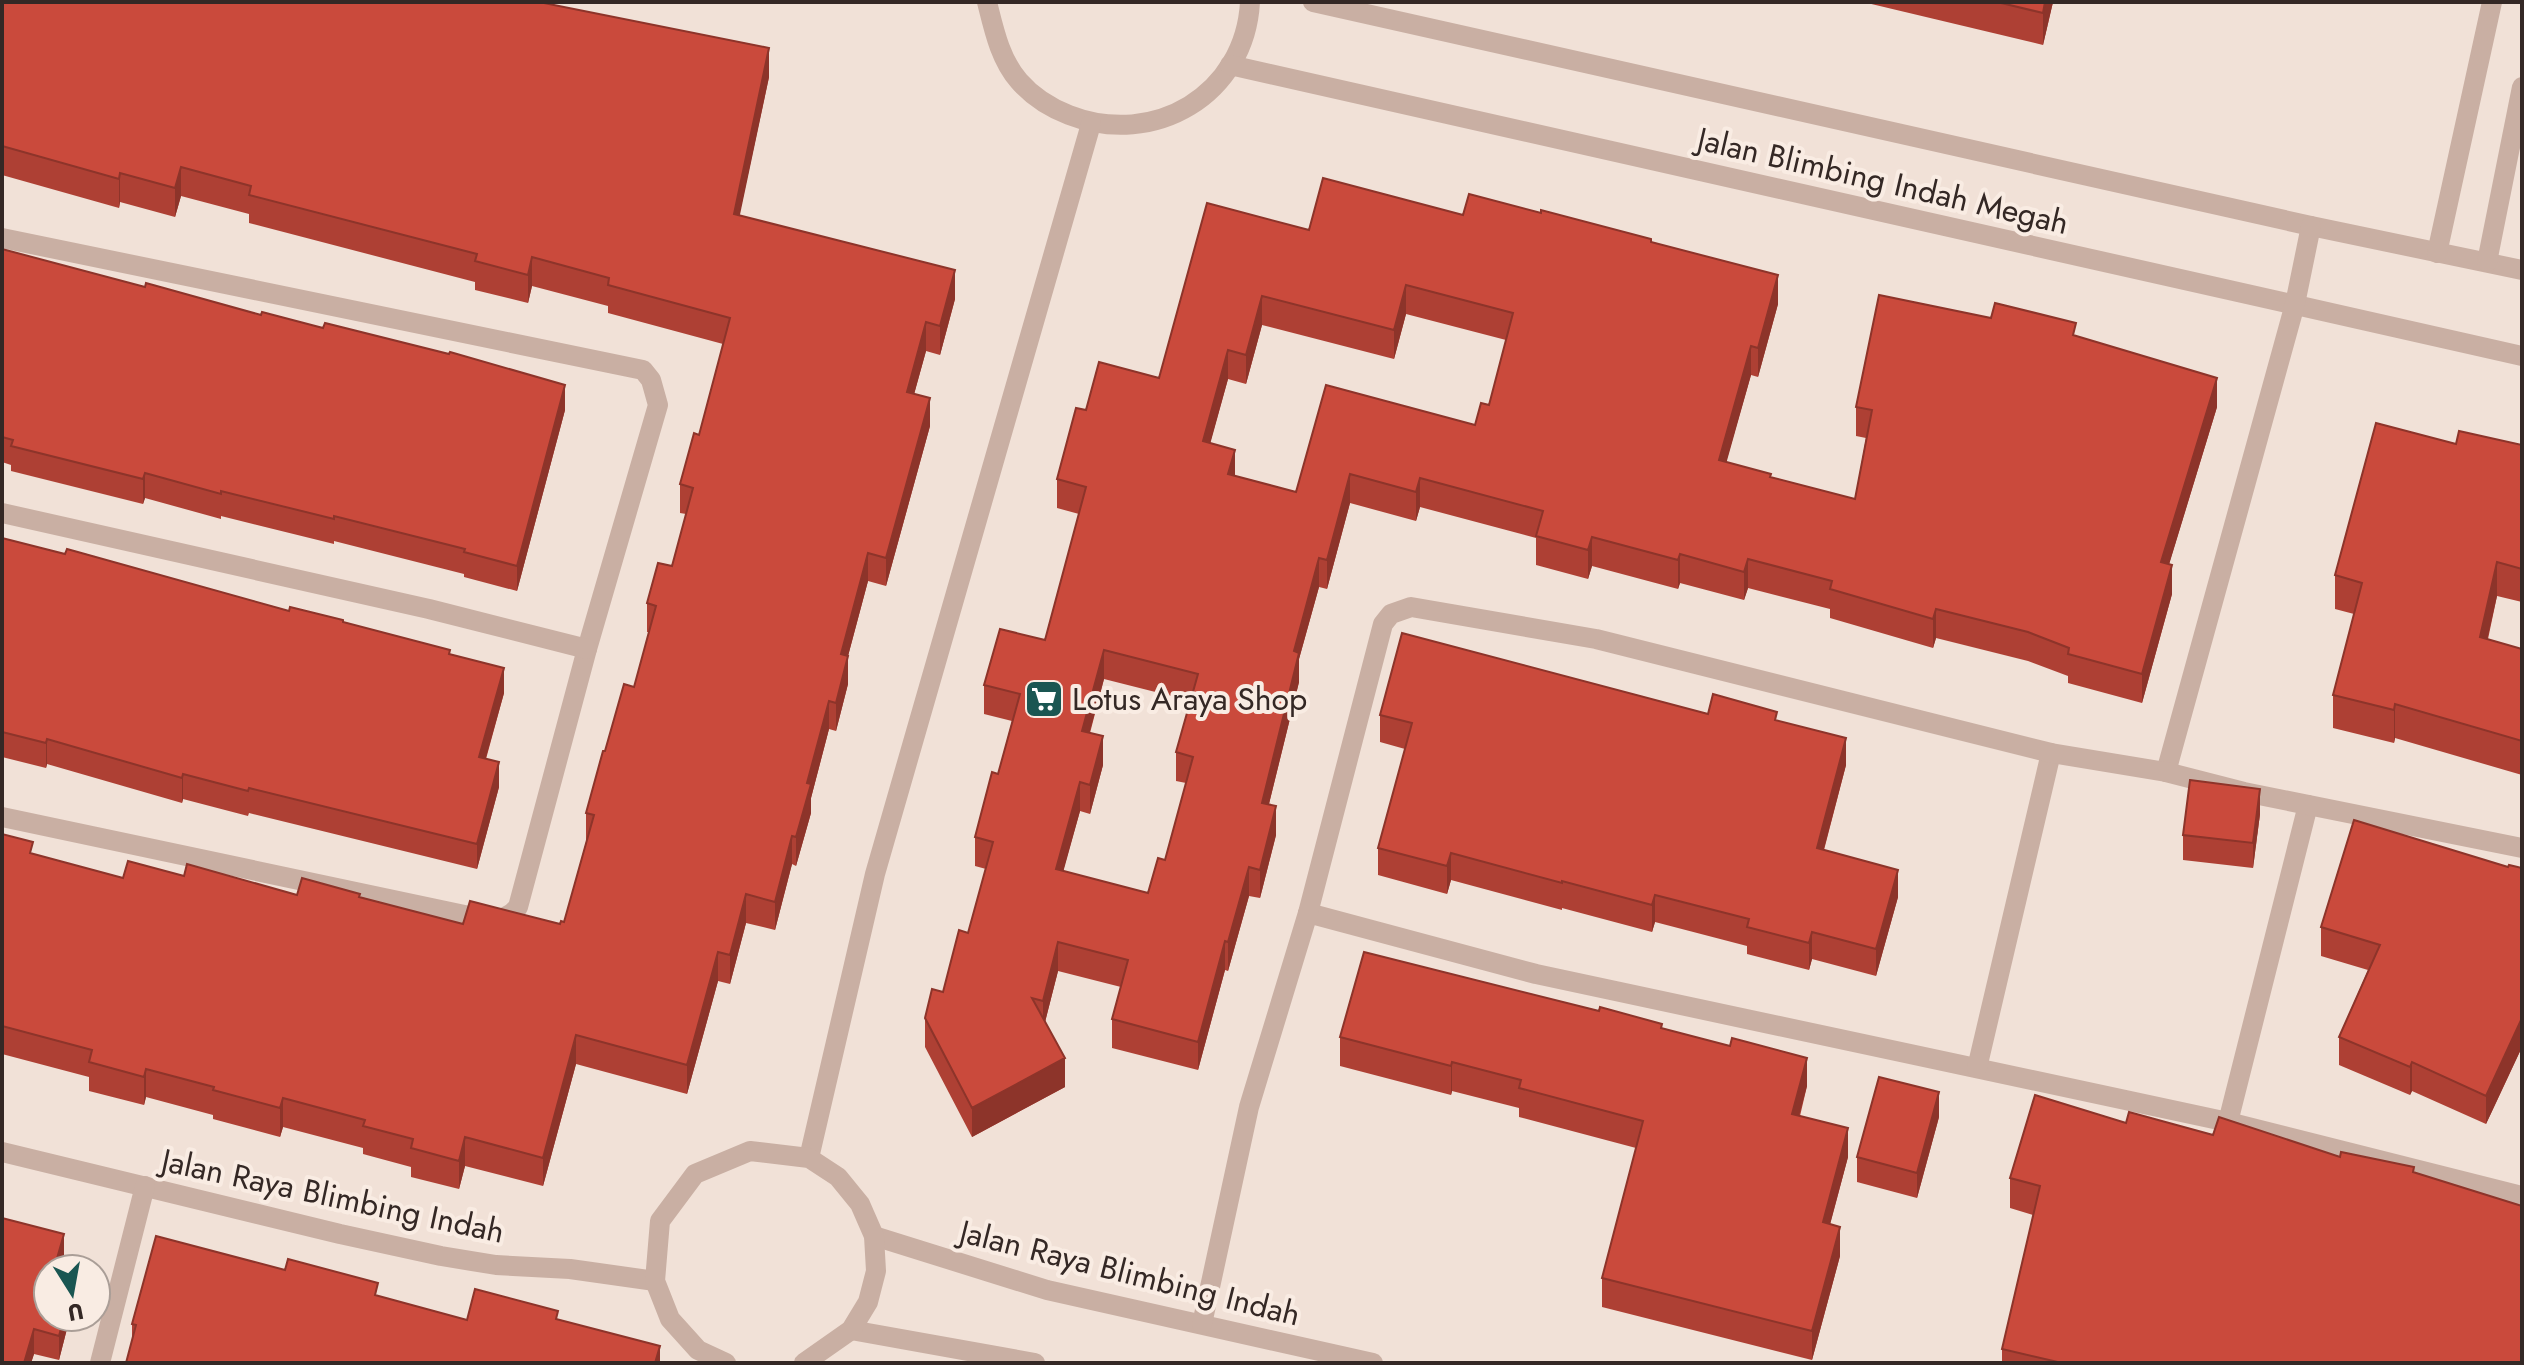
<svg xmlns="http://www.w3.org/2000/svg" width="2524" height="1365" font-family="Jost,sans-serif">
<rect width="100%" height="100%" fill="#f1e1d7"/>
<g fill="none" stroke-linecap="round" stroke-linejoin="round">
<g stroke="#c9afa3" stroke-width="20">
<path d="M987 2C994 30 1000 59 1019 81 1032 96 1051 108 1069 115 1154 148 1245 95 1250 2"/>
<path d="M1313 2 2311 226 2522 270"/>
<path d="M1230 65 2522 356"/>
<path d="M2 238 643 370 651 380 658 405 587 649 518 907C511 916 499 921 488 920L2 817"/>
<path d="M2437 253 2492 2"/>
<path d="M2487 262 2522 87"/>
<path d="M2 513 429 609 587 649"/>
<path d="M2166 772 2295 304 2311 226"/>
<path d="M1308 913 1536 974 2228 1122 2522 1196"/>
<path d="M1977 1068 2051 753"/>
<path d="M2228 1122 2308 805"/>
<path d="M2 1152 340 1234 441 1256 496 1265 570 1269 655 1281"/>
<path d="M809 1158 875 874 1091 124"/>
<path d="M874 1236 1047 1290 1373 1363"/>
<path d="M1202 1324 1249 1107 1308 913 1383 624 1391 614 1411 607 1596 639 2051 753 2166 772 2244 792 2522 848"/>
<path d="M851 1330 1035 1363"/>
<path d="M100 1363 145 1186"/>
<path d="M726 1363 698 1350 670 1319 655 1281 660 1221 695 1174 750 1151 809 1158 838 1177 860 1204 874 1236 876 1271 868 1302 851 1330 804 1363"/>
</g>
</g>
<g fill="#ae4034" fill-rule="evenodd">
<path d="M2 2 769 77 739 216 955 299 940 355 926 351 914 394 930 426 886 586 868 581 848 656V684L836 731 829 729 811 798V813L796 866 792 864 775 930 746 923 730 984 718 981 687 1094 576 1064 543 1186 465 1166 459 1189 411 1177V1167L363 1154V1148L283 1127 280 1137 213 1119V1115L146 1097 144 1105 89 1091V1077L2 1054V834L33 854 123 878 184 876 297 895 360 897 463 924H560L564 922 586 842V813L605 751 634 687 649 632H647V603L672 566 686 514 680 513V484L699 435 723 344 608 313V306L532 286 528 303 475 290V282L249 223V214L181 196 175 217 120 202 119 208 2 175Z"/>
<path d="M1863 2H2053L2043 45Z"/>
<path d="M1463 215 1651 242 1778 304 1758 377 1751 375 1726 462 1771 477 1855 499 1866 438 1856 436V407L2076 336 2217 407 2169 564 2172 594 2142 703 2068 683V676L2028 661 1936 638 1933 648 1830 618V609L1748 588 1744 600 1680 583 1678 589 1592 566 1588 579 1536 565V538L1420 507 1416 521 1350 503 1327 589 1319 587 1299 659V682L1269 804 1276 835 1260 898 1249 896 1228 971 1225 970 1198 1070 1112 1048V1019L1121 987 1058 971 1045 1022 1065 1087 972 1137 925 1047V1018L943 992 968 933 986 869 975 866V837L998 774 1012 721 984 714V685L1045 640 1079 514 1057 508V479L1086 410 1159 378 1309 230ZM1406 314 1506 340 1489 405 1475 425 1296 492 1235 476 1210 443 1228 379 1246 384 1262 325 1394 359ZM1104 679 1191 701 1176 752V781L1186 783 1165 860 1148 893 1063 871 1080 811 1090 814 1103 765 1090 733Z"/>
<path d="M2 249 565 410 517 591 464 577V574L334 541V544L221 516V519L145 498 143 504 11 471V465L2 462Z"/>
<path d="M2456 444 2522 445V602L2497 596 2488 639 2522 649V775L2395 738 2394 743 2333 728V695L2354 614 2335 609V575Z"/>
<path d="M2 538 289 611 450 654 504 693 486 759 499 787 477 869 249 813 248 816 183 799 182 803 47 764 46 768 2 757Z"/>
<path d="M1708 714 1777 720 1846 765 1824 850 1898 897 1876 976 1812 959 1809 970 1747 954V946L1655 922 1652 932 1562 908V910L1451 880 1447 894 1378 875V848L1405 749 1380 742V715Z"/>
<path d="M2260 814 2253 868 2183 860V835Z"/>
<path d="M2508 867 2522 868V1047L2486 1124 2412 1091 2410 1095 2339 1065V1037L2368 970 2321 956V927Z"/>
<path d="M1662 1028 1807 1086 1800 1116 1848 1157 1830 1224 1840 1256 1812 1360 1602 1307V1278L1636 1148 1519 1117V1108L1452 1091 1451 1095 1340 1066V1037Z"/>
<path d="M1939 1117 1917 1198 1857 1182V1157Z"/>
<path d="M2126 1123 2213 1135 2340 1157 2414 1172 2522 1363H2002V1349L2033 1215 2010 1208V1178Z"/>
<path d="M2 1218 64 1234V1259L61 1269H48V1317H70L59 1360 34 1354 31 1363H2Z"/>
<path d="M378 1296 467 1320 558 1319 660 1363 132 1340V1324Z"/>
</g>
<g fill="#8d342a">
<path d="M2045 2H2053L2043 45V13Z"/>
<path d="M769 48V77L734 243V214Z"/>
<path d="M181 167V196L175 217V188Z"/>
<path d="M120 173V202L119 208V179Z"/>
<path d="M532 257V286L528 303V275Z"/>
<path d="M955 270V299L940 355V326Z"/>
<path d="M1778 275V304L1758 377V348Z"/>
<path d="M1406 285V314L1394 359V330Z"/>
<path d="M1262 296V325L1246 384V355Z"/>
<path d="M926 322V351L907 420V392Z"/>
<path d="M1751 346V375L1719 489V460Z"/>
<path d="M1228 350V379L1203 470V441Z"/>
<path d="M2217 378V407L2161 591V562Z"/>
<path d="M565 385V410L517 591V566Z"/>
<path d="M930 398V426L886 586V558Z"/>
<path d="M1235 450V479L1228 474Z"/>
<path d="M145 473V498L143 504V479Z"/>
<path d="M1350 474V503L1327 589V560Z"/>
<path d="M1420 478V507L1416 521V492Z"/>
<path d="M1592 537V566L1588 579V550Z"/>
<path d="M868 553V581L848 656V684L836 731V703L841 654Z"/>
<path d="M1680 554V583L1678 589V560Z"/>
<path d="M1319 558V587L1299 659V682L1262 832V803L1294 651Z"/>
<path d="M1748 559V588L1744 600V572Z"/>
<path d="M2497 562V596L2480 671V637Z"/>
<path d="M2172 565V594L2142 703V674Z"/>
<path d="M1936 609V638L1933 648V619Z"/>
<path d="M1104 650V679L1082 760V731Z"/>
<path d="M504 668V693L479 782V757Z"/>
<path d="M829 701V729L811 798V813L796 866V837L807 783Z"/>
<path d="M2395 704V738L2394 743V710Z"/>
<path d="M1103 736V765L1090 814V785Z"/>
<path d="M1846 738V765L1817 875V848Z"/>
<path d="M47 739V764L46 768V743Z"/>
<path d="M499 762V787L477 869V844Z"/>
<path d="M183 774V799L182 803V778Z"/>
<path d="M1080 782V811L1056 898V869Z"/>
<path d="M2260 789V814L2253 868V843Z"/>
<path d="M1276 806V835L1260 898V870Z"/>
<path d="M792 836V864L775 930V902Z"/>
<path d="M1451 853V880L1447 894V866Z"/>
<path d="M1249 867V896L1228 971V942Z"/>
<path d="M1898 870V897L1876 976V949Z"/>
<path d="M746 894V923L730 984V955Z"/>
<path d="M1655 895V922L1652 932V905Z"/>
<path d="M1812 932V959L1809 970V943Z"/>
<path d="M1225 941V970L1198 1070V1042Z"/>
<path d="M1058 942V971L1043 1030V1001Z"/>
<path d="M718 952V981L687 1094V1065Z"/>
<path d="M2522 1018V1047L2486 1124V1096Z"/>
<path d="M576 1035V1064L543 1186V1158Z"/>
<path d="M1065 1058V1087L972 1137V1108Z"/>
<path d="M1807 1058V1086L1792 1142V1114Z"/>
<path d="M1452 1062V1091L1451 1095V1066Z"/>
<path d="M2412 1062V1091L2410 1095V1067Z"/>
<path d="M146 1069V1097L144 1105V1077Z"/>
<path d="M1939 1092V1117L1917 1198V1173Z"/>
<path d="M283 1098V1127L280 1137V1108Z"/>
<path d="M1848 1128V1157L1823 1251V1222Z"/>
<path d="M465 1137V1166L459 1189V1161Z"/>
<path d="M1840 1227V1256L1812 1360V1331Z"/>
<path d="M64 1234V1259L61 1269H54Z"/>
<path d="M64 1317H70L59 1360V1336Z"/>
<path d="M34 1329V1354L31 1363H24Z"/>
<path d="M660 1346V1363H655Z"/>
</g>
<g fill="#ca4a3c" stroke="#8d342a" stroke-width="2" fill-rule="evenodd">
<path d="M2 2H539L769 48 734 214 955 270 940 326 926 322 907 392 930 398 886 558 868 553 841 654 848 656 836 703 829 701 807 783 811 784 796 837 792 836 775 902 746 894 730 955 718 952 687 1065 576 1035 543 1158 465 1137 459 1161 411 1148 413 1139 363 1126 365 1120 283 1098 280 1108 213 1090 214 1087 146 1069 144 1077 89 1062 92 1050 2 1026V834L33 842 30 853 123 878 128 861 184 876 187 864 297 895 302 878 360 894 359 897 463 924 470 901 560 924 561 921 564 922 594 815 586 813 603 751H605L624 684 634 687 656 606 647 603 658 563 672 566 693 488 680 484 694 433 699 435 730 318 608 285 609 278 532 257 528 275 475 261 477 254 249 195 251 186 181 167 175 188 120 173 119 179 2 146Z"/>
<path d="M1997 2H2045L2043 13Z"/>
<path d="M1323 178 1463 215 1469 194 1541 213V210L1651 239V242L1778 275 1758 348 1751 346 1719 460 1771 474 1770 477 1855 499 1872 410 1856 407 1879 295 1991 318 1995 303 2076 323 2073 335 2217 378 2161 562 2172 565 2142 674 2068 654 2069 648 2028 632 1936 609 1933 619 1830 589 1832 581 1748 559 1744 572 1680 554 1678 560 1592 537 1588 550 1536 536 1543 511 1420 478 1416 492 1350 474 1327 560 1319 558 1294 651 1299 653 1262 803 1276 806 1260 870 1249 867 1228 942 1225 941 1198 1042 1112 1019 1128 960 1058 942 1043 1001 1032 998 1065 1058 972 1108 925 1018 932 989 943 992 959 930 968 933 993 842 975 837 992 772 998 774 1020 694 984 685 1000 629 1045 640 1086 487 1057 479 1076 408 1086 410 1099 362 1159 378 1207 203 1309 230ZM1406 285 1513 313 1489 405 1481 403 1475 425 1326 385 1296 492 1228 474 1235 450 1203 441 1228 350 1246 355 1262 296 1394 330ZM1104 650 1198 674 1176 752 1193 757 1165 860 1158 858 1148 893 1056 869 1080 782 1090 785 1103 736 1082 731Z"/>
<path d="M2 249 145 287 146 283 261 315 262 312 323 328 325 323 449 354 450 352 565 385 517 566 464 552 465 549 334 516V519L221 491V494L145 473 143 479 11 446 13 440 2 437Z"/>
<path d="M2376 423 2456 444 2459 431 2522 445V569L2497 562 2480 637 2522 649V741L2395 704 2394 710 2333 695 2362 583 2335 575Z"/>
<path d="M2 538 65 554 67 549 289 611 290 607 343 620V622L450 650 449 654 504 668 479 757 499 762 477 844 249 788 248 791 183 774 182 778 47 739 46 743 2 732Z"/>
<path d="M1402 633 1708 714 1713 694 1777 712 1775 720 1846 738 1817 848 1898 870 1876 949 1812 932 1809 943 1747 927 1749 919 1655 895 1652 905 1562 881V883L1451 853 1447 866 1378 848 1412 723 1380 715Z"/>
<path d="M2190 780 2260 789 2253 843 2183 835Z"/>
<path d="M2354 820 2508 867 2509 865 2522 868V1018L2486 1096 2412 1062 2410 1067 2339 1037 2380 945 2321 927Z"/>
<path d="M1364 952 1599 1011 1600 1007 1662 1024 1661 1028 1730 1046 1732 1038 1807 1058 1792 1114 1848 1128 1823 1222 1840 1227 1812 1331 1602 1278 1643 1121 1519 1088 1521 1080 1452 1062 1451 1066 1340 1037Z"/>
<path d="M1879 1077 1939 1092 1917 1173 1857 1157Z"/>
<path d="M2035 1095 2126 1123 2129 1112 2213 1135 2219 1117 2340 1157 2341 1152 2414 1167 2413 1172 2522 1206V1363H2062L2002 1349 2040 1186 2010 1178Z"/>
<path d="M2 1218 64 1234 54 1269H48V1317H64L59 1336 34 1329 24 1363H2Z"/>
<path d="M156 1236 285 1270 288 1259 378 1283 375 1295 467 1320 475 1289 558 1311 556 1319 660 1346 655 1363H126L136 1325 132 1324Z"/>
</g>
<defs>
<g id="supermarket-square" transform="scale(2)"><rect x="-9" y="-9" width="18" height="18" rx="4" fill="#1a5652" stroke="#f9ece3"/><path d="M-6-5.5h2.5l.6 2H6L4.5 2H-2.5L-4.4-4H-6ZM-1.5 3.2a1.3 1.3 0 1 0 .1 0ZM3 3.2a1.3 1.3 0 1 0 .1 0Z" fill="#fff"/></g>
</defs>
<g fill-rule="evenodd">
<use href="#supermarket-square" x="1044" y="699"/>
</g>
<g text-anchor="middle" stroke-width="8" stroke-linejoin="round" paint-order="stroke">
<g font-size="32" fill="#342825" stroke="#f9ece3">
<text transform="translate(1883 181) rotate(13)" y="11">Jalan Blimbing Indah Megah</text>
<text transform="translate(333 1196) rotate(12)" y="11">Jalan Raya Blimbing Indah</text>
<text transform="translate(1130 1273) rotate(14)" y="11">Jalan Raya Blimbing Indah</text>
</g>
<g font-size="32" fill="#342825" stroke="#f9ece3" text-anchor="start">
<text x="1072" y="710">Lotus Araya Shop</text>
</g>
</g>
<rect width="2524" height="1365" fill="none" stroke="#342825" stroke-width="8"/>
<g transform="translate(72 1293) rotate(169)"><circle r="38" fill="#f9ece3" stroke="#aa9e97" stroke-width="2"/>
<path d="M0-6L14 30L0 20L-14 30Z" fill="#1a5652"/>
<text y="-12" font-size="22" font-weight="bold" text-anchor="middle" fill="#342825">U</text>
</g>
</svg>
